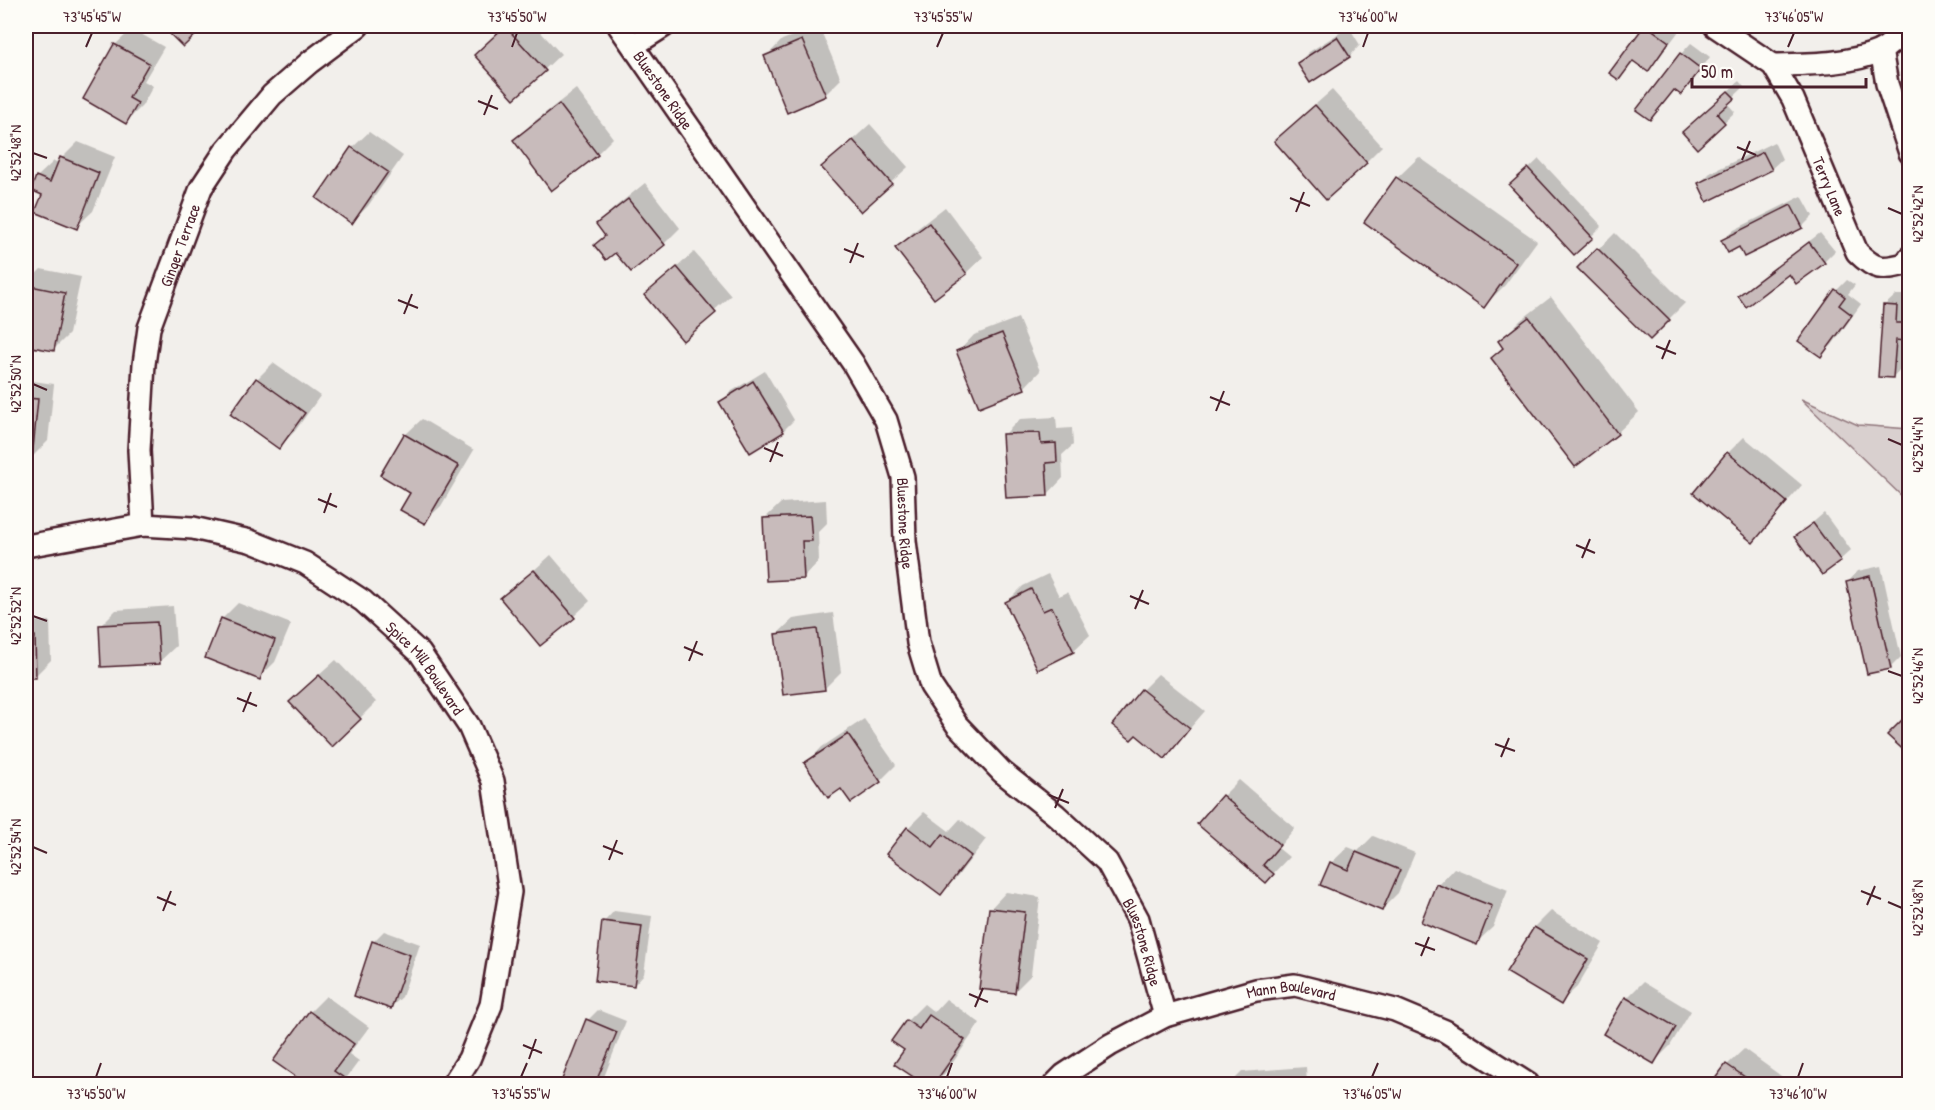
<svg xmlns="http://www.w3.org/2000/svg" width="1935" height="1110" viewBox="0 0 1935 1110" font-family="'Patrick Hand',sans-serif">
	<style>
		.green { fill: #d9d0cf; stroke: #92787d; stroke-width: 1.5 }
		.shadow { fill: #0003 }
		.building { fill: #c8bbbb; stroke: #4a1f2b; stroke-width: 1.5 }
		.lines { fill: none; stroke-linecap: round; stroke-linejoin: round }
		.minor-casing { stroke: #4a1f2b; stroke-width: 26 }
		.minor { stroke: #fdfcf7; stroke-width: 21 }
		.ticks { fill: none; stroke: #4a1f2b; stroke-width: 2 }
		.labels { text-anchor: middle; stroke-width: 6; stroke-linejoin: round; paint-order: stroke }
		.street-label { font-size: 16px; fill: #4a1f2b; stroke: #fdfcf7 }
		.neatline { fill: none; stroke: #4a1f2b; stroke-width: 2 }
		.ticks-label { font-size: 15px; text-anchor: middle; fill: #4a1f2b }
	</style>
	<rect width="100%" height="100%" fill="#f2efeb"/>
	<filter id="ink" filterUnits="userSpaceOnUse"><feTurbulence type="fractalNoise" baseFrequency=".0167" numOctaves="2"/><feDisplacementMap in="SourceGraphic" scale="12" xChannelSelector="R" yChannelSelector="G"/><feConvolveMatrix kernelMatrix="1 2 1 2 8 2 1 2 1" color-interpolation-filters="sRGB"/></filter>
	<g filter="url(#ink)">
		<!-- green -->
		<path class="green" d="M1801,399L1858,425L1909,429V503Z"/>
		<!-- shadow -->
		<g class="shadow">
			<path d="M164,26H203L183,45Z"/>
			<path d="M507,26H535L561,54L515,97L492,39Z"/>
			<path d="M819,26L841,79L825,95L766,57L782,40Z"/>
			<path d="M1646,26H1671L1679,31L1658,59L1648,70L1635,61L1619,78L1611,73Z"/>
			<path d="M1349,27L1360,45L1350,56L1310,81L1298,63L1309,52Z"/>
			<path d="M132,29L164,47L144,81L153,86L142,106L126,122L115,45Z"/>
			<path d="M1691,43L1710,57L1691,83L1681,93L1675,89L1650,118L1681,54Z"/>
			<path d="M1739,81L1744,87L1727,103L1735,112L1697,147L1695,121Z"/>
			<path d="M576,89L613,138L597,154L515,140L531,124Z"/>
			<path d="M1332,90L1382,146L1366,162L1292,125Z"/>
			<path d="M870,124L908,167L861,210L823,167Z"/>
			<path d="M369,132L403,156L368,206L352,222V148Z"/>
			<path d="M78,142L115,157L93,211L76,227L44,194L37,177L54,161L59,163L62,158Z"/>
			<path d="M1774,142L1782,159L1771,169L1700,183L1710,173Z"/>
			<path d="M1419,157L1537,241L1505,285L1484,306L1397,178Z"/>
			<path d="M1539,159L1602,226L1574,253L1522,175Z"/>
			<path d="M645,183L680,228L664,244L596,245L606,235L598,224L614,208Z"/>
			<path d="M1802,196L1813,216L1802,227L1740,245L1723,240L1734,230Z"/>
			<path d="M945,207L983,257L966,273L934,297L897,248L913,232Z"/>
			<path d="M1615,233L1685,303L1650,338L1580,268Z"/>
			<path d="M1820,233L1835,251L1824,262L1797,282L1789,272L1740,296L1751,286Z"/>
			<path d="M694,252L731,295L683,339L646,295Z"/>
			<path d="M41,269L81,277L69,334L53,350L26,344V284Z"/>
			<path d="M1847,280L1855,285L1848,294L1861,304L1832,345L1821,355L1837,290Z"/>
			<path d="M1896,295H1907L1906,312L1910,313V333L1905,338L1903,366L1893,377L1885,305Z"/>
			<path d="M1551,297L1639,412L1617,433L1575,465L1500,341L1521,320Z"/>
			<path d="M1018,318L1040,371L1024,388L958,352L974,335Z"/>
			<path d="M273,363L320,396L295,431L279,447L257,379Z"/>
			<path d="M765,371L794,420L783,431L721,402L732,391Z"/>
			<path d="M26,380L54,384L48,441L31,458L26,457Z"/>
			<path d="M1056,417L1057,429L1072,428L1073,445L1062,455L1063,478L1047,495L1004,435L1020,419Z"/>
			<path d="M422,419L474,450L441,506L424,522L412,493L405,435Z"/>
			<path d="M1744,437L1802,485L1753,541L1728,453Z"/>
			<path d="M826,500L827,523L818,532L819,561L803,578L764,519L781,503Z"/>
			<path d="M1824,513L1851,550L1840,560L1796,537Z"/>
			<path d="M551,555L590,601L573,617L502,599Z"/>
			<path d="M1881,566L1901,657L1890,668L1848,582L1858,571Z"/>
			<path d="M1048,574L1059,596L1068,592L1090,635L1073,651L1006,603L1023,586Z"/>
			<path d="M238,603L291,624L275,662L259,678L222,619Z"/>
			<path d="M173,606L176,646L159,662L100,626L116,610Z"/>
			<path d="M833,613L841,672L825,688L776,635L793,619Z"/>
			<path d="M26,621H50L51,660L35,676H26Z"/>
			<path d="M336,660L376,702L360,718L307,686Z"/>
			<path d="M1158,674L1205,711L1165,757L1136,733L1142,690Z"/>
			<path d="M864,719L896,765L880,781L806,764L822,747Z"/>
			<path d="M1239,780L1295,828L1278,848L1289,857L1266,881L1223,796Z"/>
			<path d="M924,812L949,831L960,819L986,839L957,877L941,893L908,828Z"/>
			<path d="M1373,836L1415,853L1398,893L1382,909L1331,863L1348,847L1358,851Z"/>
			<path d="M1454,868L1508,890L1493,927L1476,943L1438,885Z"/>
			<path d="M1006,892L1040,897L1031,975L1014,992L990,909Z"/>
			<path d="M614,911L652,916L644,974L634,985L604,922Z"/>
			<path d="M1551,911L1603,943L1577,987L1560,1003L1508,972L1535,927Z"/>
			<path d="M384,931L420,944L402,997L391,1007L373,942Z"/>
			<path d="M1643,982L1691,1011L1670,1046L1654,1062L1627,998Z"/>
			<path d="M326,996L369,1027L349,1054L359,1061L342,1084H308L275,1060L310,1012Z"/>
			<path d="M946,999L980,1023L947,1071L934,1084H926L896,1064L906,1050L893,1041L907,1021L924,1004L934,1012Z"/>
			<path d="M598,1010L626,1021L602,1082L599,1084H571L563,1081L588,1020Z"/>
			<path d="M1744,1049L1792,1084H1713L1727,1065Z"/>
			<path d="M1306,1067L1307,1084H1230L1242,1072Z"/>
		</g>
		<!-- building -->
		<g class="building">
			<path d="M162,26H205L183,47Z"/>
			<path d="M505,26L546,71L514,99L474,55Z"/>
			<path d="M1644,26H1647L1669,42L1648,72L1633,61L1619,80L1609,73Z"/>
			<path d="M1337,37L1350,57L1310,83L1297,63Z"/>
			<path d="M802,40L826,96L787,113L764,56Z"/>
			<path d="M114,44L149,63L129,98L138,103L126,124L83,99Z"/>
			<path d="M1680,53L1701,69L1681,95L1674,90L1650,120L1636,110Z"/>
			<path d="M1728,91L1735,98L1717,114L1725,123L1697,149L1682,132Z"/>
			<path d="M559,104L598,155L551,191L513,140Z"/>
			<path d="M1315,105L1367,163L1326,200L1274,141Z"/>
			<path d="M853,140L892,184L861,212L821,167Z"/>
			<path d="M351,147L388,172L352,224L316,198Z"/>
			<path d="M1763,152L1772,170L1707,202L1698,183Z"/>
			<path d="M60,157L99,173L77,229L35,212L42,195L31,190L36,176L50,182Z"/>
			<path d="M1528,168L1593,238L1574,255L1509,185Z"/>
			<path d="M1396,177L1516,263L1484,308L1364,222Z"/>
			<path d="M628,199L665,245L631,272L615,253L606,260L594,245L605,236L596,224Z"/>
			<path d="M1791,205L1803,228L1744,257L1739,247L1728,253L1721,240Z"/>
			<path d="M929,223L967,274L934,299L895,248Z"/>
			<path d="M1809,242L1825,263L1796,284L1789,274L1746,307L1738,296Z"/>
			<path d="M1597,248L1670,320L1650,340L1577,268Z"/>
			<path d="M677,267L716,313L683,341L644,295Z"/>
			<path d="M26,285L65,293L54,351L26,346Z"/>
			<path d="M1835,289L1845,297L1839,305L1852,315L1821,357L1798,341Z"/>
			<path d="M1883,305L1897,306L1896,323H1905L1904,341L1896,340L1893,378L1878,377Z"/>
			<path d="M1529,317L1618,434L1575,467L1491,358L1503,348L1498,341Z"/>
			<path d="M1002,333L1025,389L979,407L956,351Z"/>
			<path d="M256,378L305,413L279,449L230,414Z"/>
			<path d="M753,381L784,432L750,453L719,402Z"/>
			<path d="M26,398L38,399L32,459H26Z"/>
			<path d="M1040,433L1041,444L1056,443L1057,462L1046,463L1048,496L1006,498L1002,434Z"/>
			<path d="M404,434L459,466L425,524L400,510L410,493L380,475Z"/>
			<path d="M1727,452L1787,502L1753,543L1693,493Z"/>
			<path d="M810,516L812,541H802L804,579L766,581L763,518Z"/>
			<path d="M1813,523L1841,561L1822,575L1794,537Z"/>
			<path d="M534,570L575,618L540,646L500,598Z"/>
			<path d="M1870,576L1891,669L1867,674L1846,582Z"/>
			<path d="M1031,589L1043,611L1052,607L1074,652L1038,670L1005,602Z"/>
			<path d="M221,618L275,640L260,680L205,658Z"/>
			<path d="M157,622L160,664L101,667L99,625Z"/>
			<path d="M817,629L825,690L783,695L775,634Z"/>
			<path d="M26,636H35L36,678H26Z"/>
			<path d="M319,675L361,719L332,747L289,702Z"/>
			<path d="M1141,689L1190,728L1165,759L1136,735L1131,740L1112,725Z"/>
			<path d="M1910,712V756L1887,735Z"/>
			<path d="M848,734L881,782L851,803L841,789L828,798L804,763Z"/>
			<path d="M1222,795L1280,845L1263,865L1274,874L1266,883L1197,824Z"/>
			<path d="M907,827L933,847L943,834L971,856L941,895L886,854Z"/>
			<path d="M1356,852L1400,870L1382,911L1320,885L1330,862L1348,870Z"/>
			<path d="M1436,884L1492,906L1477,945L1421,922Z"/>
			<path d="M989,908L1025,912L1015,993L979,989Z"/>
			<path d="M602,921L642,926L634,986L595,981Z"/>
			<path d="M1534,927L1588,959L1561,1005L1506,972Z"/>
			<path d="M372,941L410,955L391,1009L354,996Z"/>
			<path d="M1625,997L1676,1027L1654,1064L1603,1034Z"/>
			<path d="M309,1011L354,1044L334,1071L344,1078L340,1084H306L273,1061Z"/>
			<path d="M929,1015L965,1040L934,1084H924L894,1064L904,1050L891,1041L906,1020L919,1029Z"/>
			<path d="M586,1019L617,1032L595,1084H567L561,1082Z"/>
			<path d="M1726,1064L1755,1084H1711Z"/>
		</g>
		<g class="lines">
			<defs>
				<g id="minor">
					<path id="s1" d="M619,26L853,363L886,420L903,477L905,541L918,643L931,686L957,725L1002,772L1056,815L1107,862L1138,919L1165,1016"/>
					<path id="s2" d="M1715,26L1773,65L1793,99L1857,252C1875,270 1881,270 1905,264L1910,257"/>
					<path d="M634,45L664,26"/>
					<path d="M1881,50L1887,84L1910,153"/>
					<path d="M1773,65C1807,64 1847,65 1880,51C1891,45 1900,35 1907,26"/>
					<path id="s3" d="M143,525L139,450L144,364L149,328L201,188L226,150L272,95L310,62L358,26"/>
					<path id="s4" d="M26,546L143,525L193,528L250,541L305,563L363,601L420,653L469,726L493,781L510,892L491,1005L469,1059L453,1084"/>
					<path id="s5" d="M1055,1084L1064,1075L1110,1045L1165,1016L1256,990L1295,985L1395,1010L1445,1031L1528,1084"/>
				</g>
			</defs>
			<!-- minor casing -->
			<use href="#minor" class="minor-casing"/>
			<!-- minor -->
			<use href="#minor" class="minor"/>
		</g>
	</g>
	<!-- ticks -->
	<path class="ticks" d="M86,47L92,33M512,47L517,33M937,47L943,33M1363,47L1368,33M1788,47L1794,33M478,101L498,109M484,115L492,95M1737,147L1756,155M33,153L47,158M1742,160L1750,141M1290,198L1310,206M1888,208L1902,214M1296,212L1304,192M844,249L864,257M850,263L858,243M398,300L418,308M404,314L412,294M1656,346L1676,354M1662,359L1670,340M33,384L47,390M1210,397L1230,405M1216,411L1224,391M1888,439L1902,445M764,448L783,456M770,462L778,442M318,499L337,507M324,513L331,493M1576,545L1595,553M1582,558L1590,539M1130,596L1149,604M1135,609L1143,590M33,616L47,621M684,647L703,655M689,661L697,641M1888,671L1902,676M237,698L257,706M243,712L251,692M1495,744L1515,751M1501,757L1509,738M1049,795L1069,803M1055,808L1063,789M603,846L623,854M33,847L47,853M609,860L617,840M1861,891L1881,899M157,897L176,905M1888,902L1902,908M1867,905L1875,886M163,911L171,891M1415,943L1435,950M1421,956L1429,937M969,994L988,1002M975,1007L983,988M523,1045L542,1053M529,1059L536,1039M96,1077L101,1063M521,1077L527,1063M947,1077L952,1063M1372,1077L1378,1063M1798,1077L1803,1063"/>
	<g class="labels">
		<!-- street labels -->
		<g class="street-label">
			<text dy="6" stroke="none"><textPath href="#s1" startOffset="78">Bluestone Ridge</textPath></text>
			<text dy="6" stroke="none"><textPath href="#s2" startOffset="204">Terry Lane</textPath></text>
			<text dy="6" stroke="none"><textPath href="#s3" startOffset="286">Ginger Terrace</textPath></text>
			<text dy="6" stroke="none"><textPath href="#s1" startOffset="582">Bluestone Ridge</textPath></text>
			<text dy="6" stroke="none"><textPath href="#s4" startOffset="448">Spice Mill Boulevard</textPath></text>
			<text dy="6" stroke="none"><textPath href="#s1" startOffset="1086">Bluestone Ridge</textPath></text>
			<text dy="6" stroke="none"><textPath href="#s5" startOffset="260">Mann Boulevard</textPath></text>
		</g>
	</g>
	<!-- margin -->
	<rect width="1935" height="1110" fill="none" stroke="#fdfcf7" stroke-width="66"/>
	<!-- scale -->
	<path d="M1692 78v9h174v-9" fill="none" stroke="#4a1f2b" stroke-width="3"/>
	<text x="1701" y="78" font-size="18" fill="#4a1f2b" stroke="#fdfcf7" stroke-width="4.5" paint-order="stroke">50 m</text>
	<rect x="33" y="33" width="1869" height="1044" class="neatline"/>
	<g class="ticks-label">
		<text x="92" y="22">73°45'45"W</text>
		<text x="517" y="22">73°45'50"W</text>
		<text x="943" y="22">73°45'55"W</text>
		<text x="1368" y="22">73°46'00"W</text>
		<text x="1794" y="22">73°46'05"W</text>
		<text transform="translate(16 153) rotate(-90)" y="5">42°52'48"N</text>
		<text transform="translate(1918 214) rotate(-90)" y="5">42°52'42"N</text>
		<text transform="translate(16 384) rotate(-90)" y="5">42°52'50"N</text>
		<text transform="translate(1918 445) rotate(-90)" y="5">42°52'44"N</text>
		<text transform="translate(16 616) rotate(-90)" y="5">42°52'52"N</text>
		<text transform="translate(1918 676) rotate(-90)" y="5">42°52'46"N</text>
		<text transform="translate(16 847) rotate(-90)" y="5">42°52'54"N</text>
		<text transform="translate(1918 908) rotate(-90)" y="5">42°52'48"N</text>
		<text x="96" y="1099">73°45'50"W</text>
		<text x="521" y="1099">73°45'55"W</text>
		<text x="947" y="1099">73°46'00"W</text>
		<text x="1372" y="1099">73°46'05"W</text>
		<text x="1798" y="1099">73°46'10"W</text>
	</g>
</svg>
